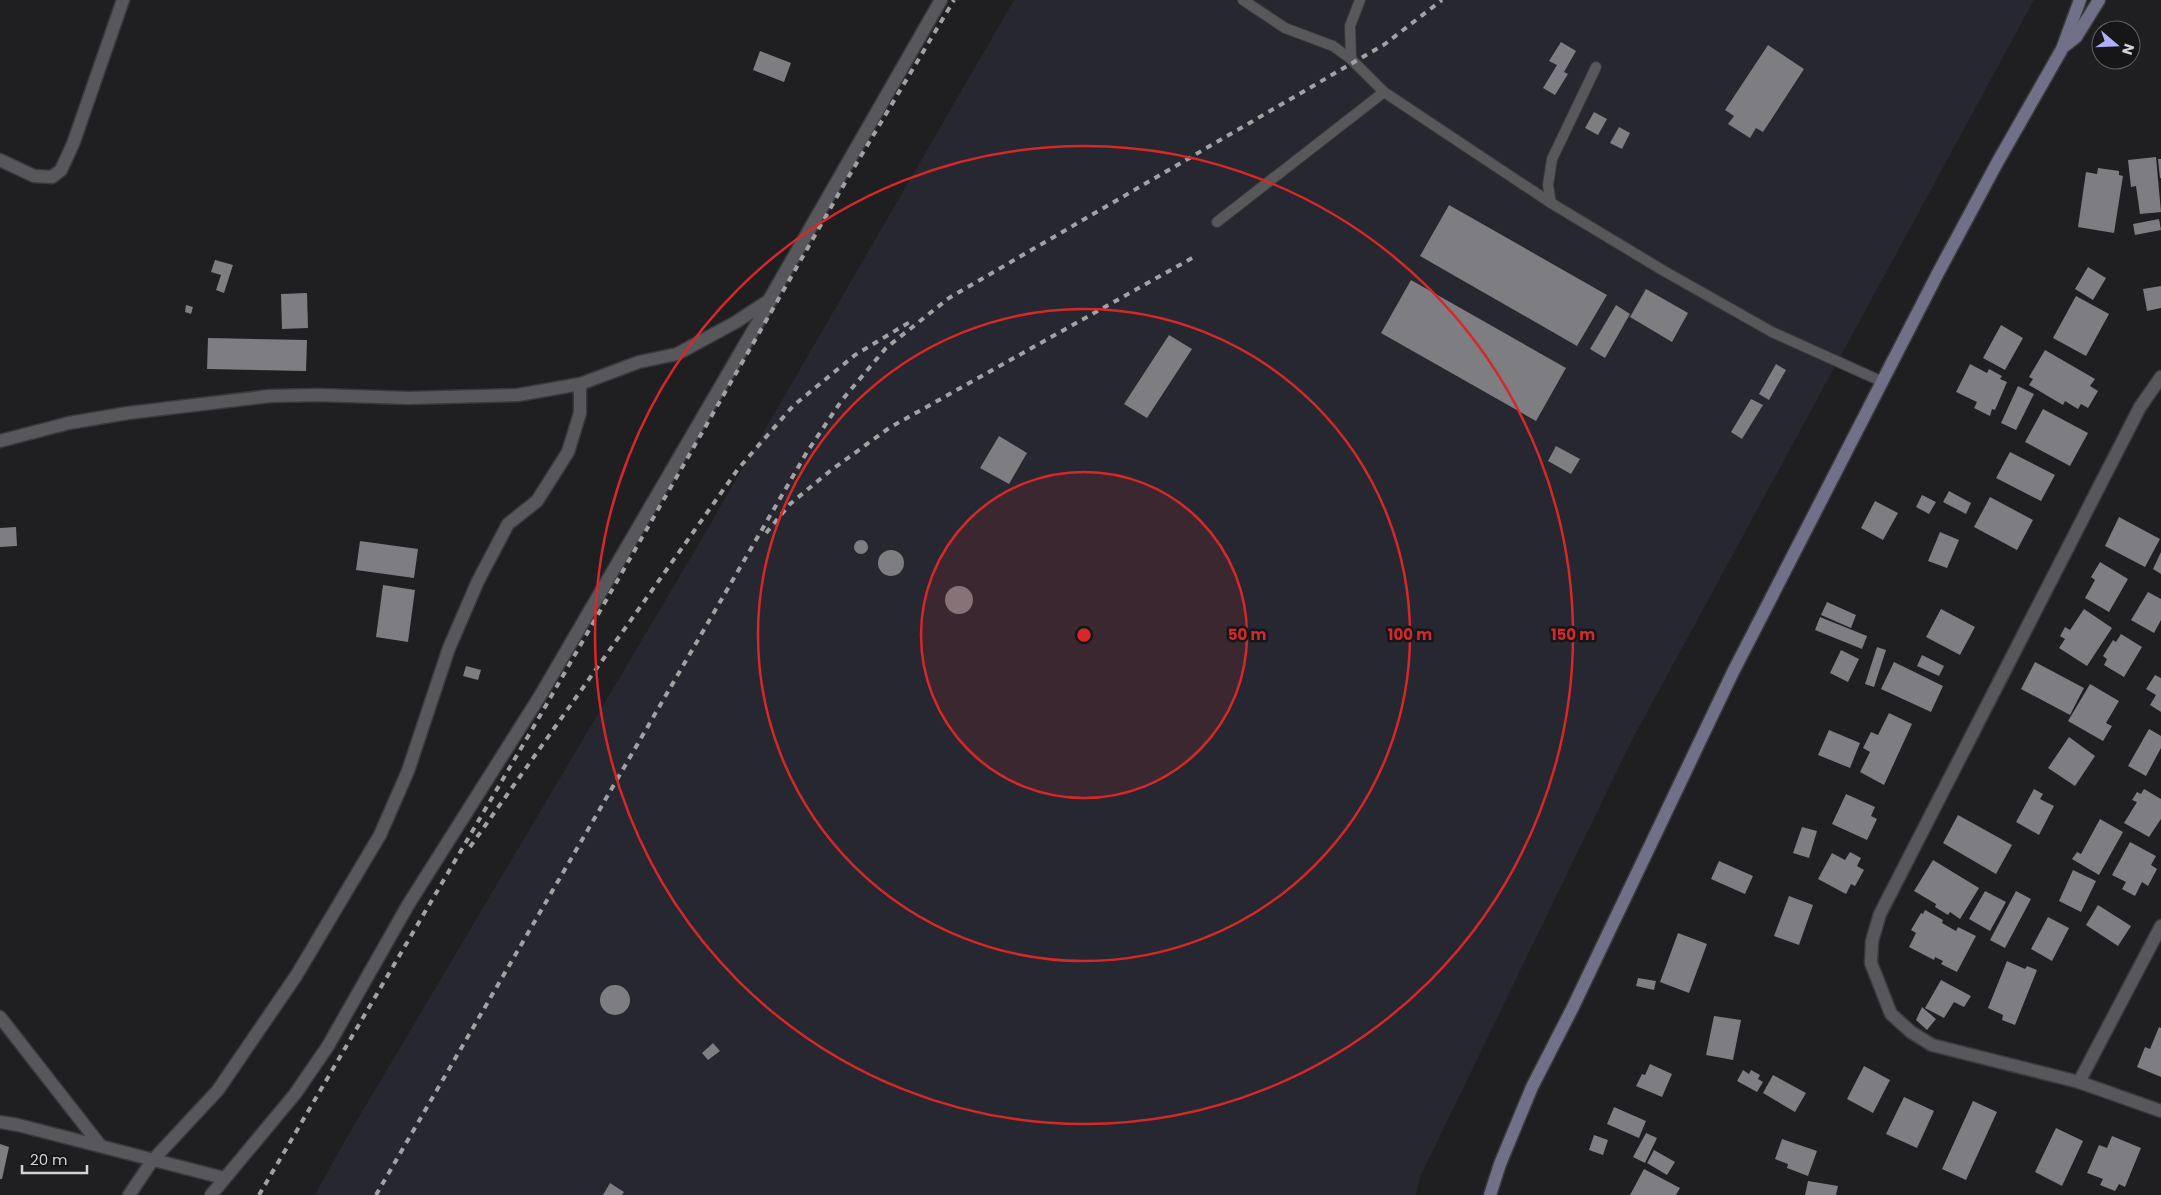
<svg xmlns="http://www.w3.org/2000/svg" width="2161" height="1195" viewBox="0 0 2161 1195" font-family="Poppins,sans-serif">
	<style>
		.built { fill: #262730 }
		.building { fill: #7d7d82 }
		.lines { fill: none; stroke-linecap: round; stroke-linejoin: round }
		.service-casing { stroke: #3a3a3c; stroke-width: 12 }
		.minor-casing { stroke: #3a3a3c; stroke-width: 15 }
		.secondary-casing { stroke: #3a3a3c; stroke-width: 15 }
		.service { stroke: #58585c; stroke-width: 10 }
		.minor { stroke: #58585c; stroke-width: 12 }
		.secondary { stroke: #707088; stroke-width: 12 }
		.rail { stroke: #a2a2a4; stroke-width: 4; stroke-dasharray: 6 6; stroke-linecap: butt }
		.ring { fill: none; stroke: #d62828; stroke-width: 2.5 }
		.centre { fill: #d62828; stroke: #161619; stroke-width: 2.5 }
		.ring-label { font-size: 15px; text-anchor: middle; font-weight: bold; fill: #d62828; stroke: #161619; stroke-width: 5; stroke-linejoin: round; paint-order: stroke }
	</style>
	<rect width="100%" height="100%" fill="#1f1f22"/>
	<!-- built -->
	<path class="built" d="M1014,0H2034L1631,742L1420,1177L1416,1195H315L343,1144L697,547Z"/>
	<!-- building -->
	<g class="building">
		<path d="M1561,42L1576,51L1564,72L1568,74L1555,95L1543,88L1557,65L1549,61Z"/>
		<path d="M1768,45L1804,69L1763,132L1756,128L1750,138L1728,124L1734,116L1725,110Z"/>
		<path d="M760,51L791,63L784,82L753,70Z"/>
		<path d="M1594,112L1607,119L1598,135L1585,128Z"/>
		<path d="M1619,127L1630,133L1622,149L1610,143Z"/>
		<path d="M2156,157L2161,212L2140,214L2136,186L2131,187L2128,160Z"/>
		<path d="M2158,159H2161V178H2160Z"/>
		<path d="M2098,168L2119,171V175L2123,176L2114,233L2078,227L2086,172L2097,174Z"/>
		<path d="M1449,205L1607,295L1577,346L1420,256Z"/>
		<path d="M2159,219L2161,230L2135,235L2133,224Z"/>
		<path d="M215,260L233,265L224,293L216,290L221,275L211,272Z"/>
		<path d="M2088,267L2106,278L2093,300L2075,289Z"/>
		<path d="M1411,280L1566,368L1536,421L1381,333Z"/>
		<path d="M2161,286V308L2147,311L2143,289Z"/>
		<path d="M1646,289L1688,313L1672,342L1630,317Z"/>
		<path d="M307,293L308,328L282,329L281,294Z"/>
		<path d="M2076,296L2109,314L2086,356L2053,338Z"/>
		<path d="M186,305L193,307L191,314L185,312Z"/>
		<path d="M1616,305L1630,314L1605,358L1590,349Z"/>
		<path d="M2001,325L2023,338L2005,370L1983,358Z"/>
		<path d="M1169,335L1192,349L1147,418L1124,404Z"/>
		<path d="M208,338L307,340L306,371L207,369Z"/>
		<path d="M2045,350L2095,379L2090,386L2098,391L2088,408L2081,404L2078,409L2065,401L2063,405L2029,385L2033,379L2029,377Z"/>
		<path d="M1776,364L1786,370L1769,400L1759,394Z"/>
		<path d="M1970,364L1987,373L1989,369L2002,376L2000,379L2007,382L1995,410L1992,409L1990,416L1974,408L1977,402L1956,392Z"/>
		<path d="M2018,386L2034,394L2016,430L2001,423Z"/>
		<path d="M1751,399L1763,405L1742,439L1731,432Z"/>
		<path d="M2043,409L2088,433L2070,466L2025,442Z"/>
		<path d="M999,436L1027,453L1009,484L980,468Z"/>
		<path d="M1556,446L1580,459L1571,474L1548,461Z"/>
		<path d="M2010,452L2055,475L2041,501L1996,478Z"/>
		<path d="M1949,491L1971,503L1966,514L1943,502Z"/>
		<path d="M1922,495L1936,502L1929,514L1916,507Z"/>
		<path d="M1990,497L2033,520L2017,550L1974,527Z"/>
		<path d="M1875,501L1898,513L1883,540L1861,528Z"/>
		<path d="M2119,517L2160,539L2145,567L2105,546Z"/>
		<path d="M16,527L17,546L0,547V528Z"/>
		<path d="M1940,532L1959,540L1947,568L1928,561Z"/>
		<circle cx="861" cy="547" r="7"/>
		<path d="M360,541L418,549L414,578L356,570Z"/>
		<circle cx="891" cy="563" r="13"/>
		<path d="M2161,552V574L2153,569Z"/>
		<path d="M2100,562L2128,579L2109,612L2085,598L2095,580L2091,577Z"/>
		<path d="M383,585L415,590L408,642L376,637Z"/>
		<circle cx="959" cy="600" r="14"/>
		<path d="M2148,592L2161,599V620L2154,633L2131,620Z"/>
		<path d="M1827,602L1856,615L1851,628L1821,615Z"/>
		<path d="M1941,609L1975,627L1960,655L1926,637Z"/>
		<path d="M2084,609L2112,628L2087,666L2059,648L2065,639L2060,636L2065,627L2070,630Z"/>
		<path d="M1820,617L1867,636L1862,649L1815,630Z"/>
		<path d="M2121,634L2142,647L2124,677L2104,665L2107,659L2103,656L2113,640L2116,642Z"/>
		<path d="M1877,647L1886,650L1874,687L1865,684Z"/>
		<path d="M1841,650L1859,659L1848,682L1830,673Z"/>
		<path d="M1922,655L1944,666L1939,676L1917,666Z"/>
		<path d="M1894,662L1943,686L1931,712L1881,689Z"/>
		<path d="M2035,662L2084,688L2070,715L2021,689Z"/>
		<path d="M466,666L481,670L478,680L463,676Z"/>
		<path d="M2155,675L2161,678V712L2150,705L2156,695L2146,689Z"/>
		<path d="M2090,684L2119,701L2106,723L2112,726L2103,741L2068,721Z"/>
		<path d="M1889,713L1912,724L1884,785L1860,772L1870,752L1863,748L1871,732L1878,735Z"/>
		<path d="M2149,729L2161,736V748L2146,776L2128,766Z"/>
		<path d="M1829,730L1860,743L1850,768L1818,755Z"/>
		<path d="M2069,737L2095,756L2075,786L2048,768Z"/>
		<path d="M2034,789L2043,794L2040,799L2054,806L2039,835L2016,822Z"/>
		<path d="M2144,789L2161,799V819L2149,837L2124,823L2137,802L2132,800L2137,792L2141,794Z"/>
		<path d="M1846,794L1875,807L1871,816L1877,819L1867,840L1832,824Z"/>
		<path d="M1958,815L2012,845L1996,874L1943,843Z"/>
		<path d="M2100,819L2123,832L2099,875L2072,859L2077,852L2081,854Z"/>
		<path d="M1802,827L1817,831L1809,858L1793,853Z"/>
		<path d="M2130,842L2156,856L2151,865L2157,869L2148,886L2142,882L2135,896L2122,889L2126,882L2112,875Z"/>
		<path d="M1850,852L1861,858L1857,866L1864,870L1855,886L1851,884L1846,894L1818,879L1832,853L1845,860Z"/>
		<path d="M1933,860L1979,888L1960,919L1950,912L1948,915L1935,907L1936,904L1914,891Z"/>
		<path d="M1719,861L1753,876L1745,894L1711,879Z"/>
		<path d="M2073,870L2096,881L2081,912L2059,901Z"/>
		<path d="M1985,891L2006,902L1990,931L1969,919Z"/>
		<path d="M2016,891L2031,899L2005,948L1990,940Z"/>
		<path d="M1789,896L1813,905L1799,945L1774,936Z"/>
		<path d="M2098,905L2131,926L2118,946L2086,925Z"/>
		<path d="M1925,910L1943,920L1942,923L1956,931L1958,927L1976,936L1957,972L1941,964L1943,961L1935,957L1934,960L1909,947L1916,933L1911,930L1921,913L1923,914Z"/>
		<path d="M2048,917L2069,928L2052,961L2031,949Z"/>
		<path d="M1678,933L1707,944L1689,993L1660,982Z"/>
		<path d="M2007,961L2025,969L2027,966L2037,970L2015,1025L2002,1020L2003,1015L1988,1008Z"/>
		<path d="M1638,978L1656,981L1654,990L1636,986Z"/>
		<path d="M1941,980L1971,996L1964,1007L1954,1002L1944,1018L1925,1008Z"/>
		<circle cx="615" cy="1000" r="15"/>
		<path d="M1922,1007L1936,1019L1927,1030L1916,1020Z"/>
		<path d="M1714,1016L1741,1020L1733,1060L1706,1055Z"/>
		<path d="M2159,1027L2161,1028V1077L2137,1067L2145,1047L2150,1049Z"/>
		<path d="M713,1043L720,1051L708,1060L702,1053Z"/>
		<path d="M1650,1064L1672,1074L1662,1097L1636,1086L1642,1074L1645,1075Z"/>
		<path d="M1864,1066L1890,1080L1873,1113L1847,1099Z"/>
		<path d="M1743,1070L1749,1074L1751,1070L1760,1075L1758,1079L1763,1082L1757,1092L1737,1081Z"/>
		<path d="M1773,1075L1806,1093L1795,1112L1763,1093Z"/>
		<path d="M1904,1097L1934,1111L1917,1148L1886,1134Z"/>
		<path d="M1973,1101L1997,1112L1966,1180L1942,1169Z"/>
		<path d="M1614,1107L1646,1121L1639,1138L1607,1124Z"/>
		<path d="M2056,1128L2083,1141L2062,1186L2035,1172Z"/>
		<path d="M1646,1133L1657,1138L1645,1163L1633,1157Z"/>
		<path d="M1594,1135L1608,1140L1603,1155L1589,1150Z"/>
		<path d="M2112,1136L2141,1148L2125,1187L2119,1184L2115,1191L2100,1185L2103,1179L2087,1173L2099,1145L2107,1148Z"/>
		<path d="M1782,1139L1817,1151L1808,1176L1787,1168L1788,1164L1775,1159Z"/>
		<path d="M0,1144L9,1147L2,1179H0Z"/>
		<path d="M1654,1150L1675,1162L1667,1175L1647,1163Z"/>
		<path d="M1644,1169L1680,1188L1676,1195H1630Z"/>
		<path d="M1808,1181L1838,1186L1836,1195H1805Z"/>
		<path d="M610,1183L624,1192L622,1195H603Z"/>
	</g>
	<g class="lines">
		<defs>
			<g id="service">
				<path d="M1243,0L1285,28L1333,46L1351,59L1384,92L1551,203L1664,271L1772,332L1883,382"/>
				<path d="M1351,59L1350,26L1360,0"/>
				<path d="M1551,203L1548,185L1552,159L1596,67"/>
				<path d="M1217,222L1384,92"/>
			</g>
			<g id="minor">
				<path d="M0,160L34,176L52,177L61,170L73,144L123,0"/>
				<path d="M769,300L941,0"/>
				<path d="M2161,377L2140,407L1880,914L1872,941L1871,963L1891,1014L1911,1032L1932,1045L2079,1082L2161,1111"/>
				<path d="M0,441L69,423L128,413L270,396L318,395L409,398L518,395L580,384L639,362L677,354L736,322L768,301"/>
				<path d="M0,1017L100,1145"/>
				<path d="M2079,1082L2161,926"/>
				<path d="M0,1122L18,1125L224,1178"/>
				<path d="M129,1195L152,1161L218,1090L296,976L380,835L408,771L449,648L478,581L508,524L537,501L568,452L580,413V384"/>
				<path d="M211,1195L295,1094L328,1046L408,905L540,696L772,298"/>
			</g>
			<g id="secondary">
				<path d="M2066,45L2076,37L2099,0"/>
				<path d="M1490,1195L1500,1164L1532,1087L1573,1007L1733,672L1938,273L1997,163L2062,49L2080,0"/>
			</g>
		</defs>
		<!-- service casing -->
		<use href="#service" class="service-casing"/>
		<!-- minor casing -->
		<use href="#minor" class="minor-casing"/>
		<!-- secondary casing -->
		<use href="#secondary" class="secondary-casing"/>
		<!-- service -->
		<use href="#service" class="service"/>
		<!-- minor -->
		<use href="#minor" class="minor"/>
		<!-- secondary -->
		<use href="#secondary" class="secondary"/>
		<!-- rail -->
		<g class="rail">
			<path d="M766,533L790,504L830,471L889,428L1194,257"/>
			<path d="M470,847L738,469L793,406L855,355L913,320"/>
			<path d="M259,1195L537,721L846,181L954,0"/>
			<path d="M376,1195L807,452L842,400L886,348L949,298L1385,44L1442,0"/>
		</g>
	</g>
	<!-- distance rings -->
	<circle cx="1084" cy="635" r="163" fill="#d62828" fill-opacity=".12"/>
	<g class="ring">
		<circle cx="1084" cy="635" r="163"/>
		<circle cx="1084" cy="635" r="326"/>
		<circle cx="1084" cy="635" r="489"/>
	</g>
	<circle cx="1084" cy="635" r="8" class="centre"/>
	<g class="ring-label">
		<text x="1247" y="640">50 m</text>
		<text x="1410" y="640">100 m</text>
		<text x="1573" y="640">150 m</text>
	</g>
	<!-- north arrow -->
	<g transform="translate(2116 45) rotate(109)"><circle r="24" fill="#161619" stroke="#626265"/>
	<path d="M0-4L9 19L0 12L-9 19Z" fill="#afaefa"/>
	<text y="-8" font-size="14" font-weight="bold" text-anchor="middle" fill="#d4d4d6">N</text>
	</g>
	<!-- scale -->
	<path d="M22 1165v8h65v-8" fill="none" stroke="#d4d4d6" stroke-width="2.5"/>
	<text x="30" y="1165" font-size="15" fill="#d4d4d6" stroke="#161619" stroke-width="4" paint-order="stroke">20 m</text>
</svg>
